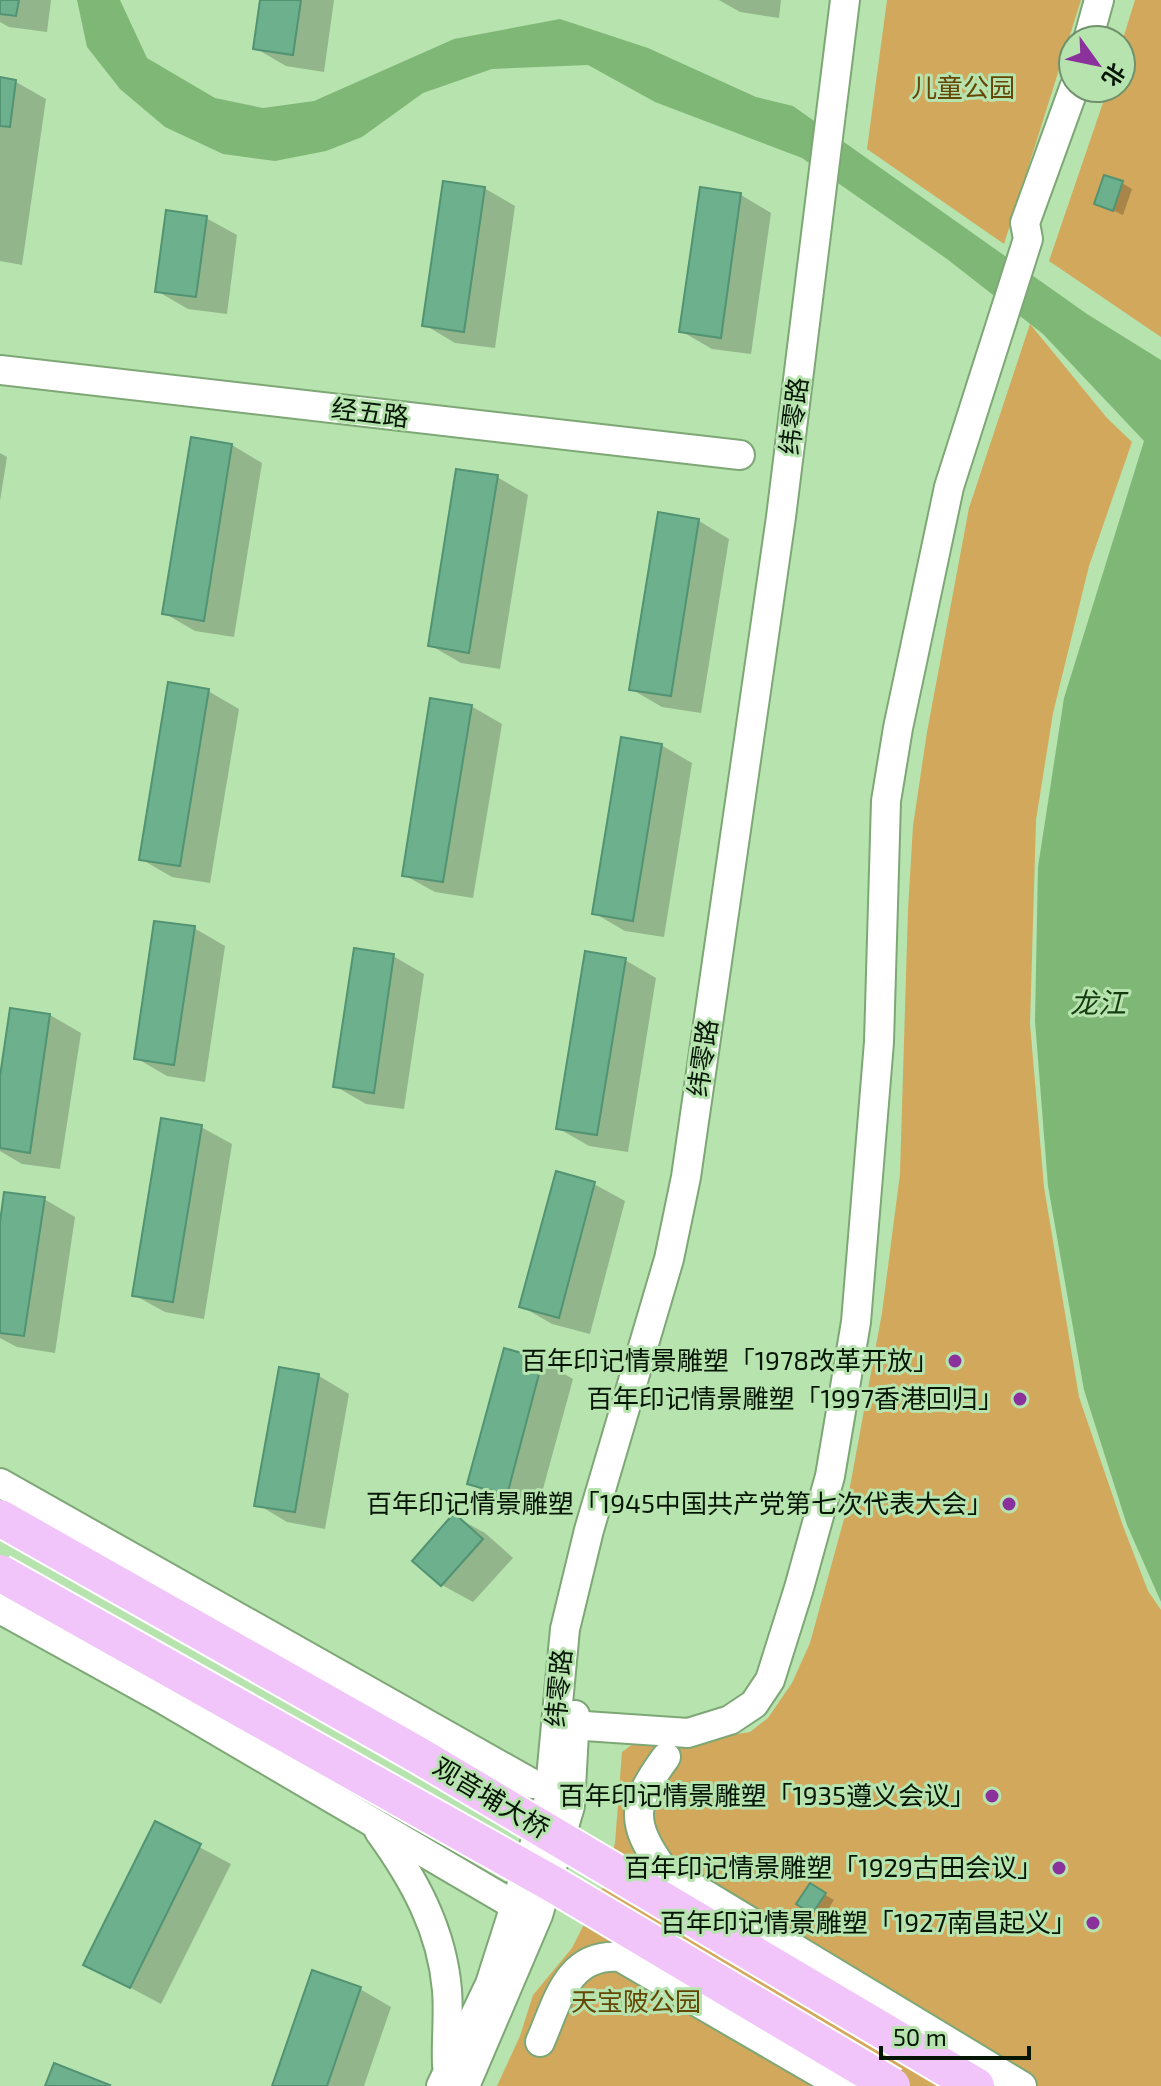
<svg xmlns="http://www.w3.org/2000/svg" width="1161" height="2086" viewBox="0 0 1161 2086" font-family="'Exo 2','Noto Sans SC',sans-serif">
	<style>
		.green { fill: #d2a85c }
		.water { fill: #7fb876 }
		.shadow { fill: #0003 }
		.building { fill: #6db08e; stroke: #519372; stroke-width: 2 }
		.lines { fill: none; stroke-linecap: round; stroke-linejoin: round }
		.minor-casing { stroke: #7da775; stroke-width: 32 }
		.minor { stroke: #fff; stroke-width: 28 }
		.major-bridge-casing { stroke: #fff; stroke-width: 40; stroke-linecap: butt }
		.major-bridge { stroke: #f1c5fa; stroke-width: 36 }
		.poi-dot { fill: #8b319c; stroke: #b7e3af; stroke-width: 3 }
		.labels { text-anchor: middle; stroke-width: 6; stroke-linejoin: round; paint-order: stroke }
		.park-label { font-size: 26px; fill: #654705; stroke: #b7e3af }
		.street-label { font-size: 26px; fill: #061605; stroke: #b7e3af }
		.poi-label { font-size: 26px; fill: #061605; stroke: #b7e3af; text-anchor: end }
		.water-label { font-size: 28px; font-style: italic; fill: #143b0e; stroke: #b7e3af }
	</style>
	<rect width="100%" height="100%" fill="#b7e3af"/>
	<!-- green -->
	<g class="green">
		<path d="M887,0H1081L1004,244L867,149Z"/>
		<path d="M1135,0H1161V337L1049,261L1108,88H1121V45Z"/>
		<path d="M1030,324L1107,418L1132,442L1089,566L1053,713L1036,820L1030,1024L1044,1187L1079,1397L1123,1526L1148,1591L1161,1610V2086H497L520,2036L533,1995L572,1948L603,1887L615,1843L622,1752L641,1738H713L750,1732L768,1718L792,1683L810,1643L844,1519L882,1313L900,1174L908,910L913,826L927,732L969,508Z"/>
	</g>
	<!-- water -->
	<path class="water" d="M77,0H120L147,58L215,98L263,108L314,101L454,39L560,19L648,48L756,97L793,106L1087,314L1161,360V1602L1127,1525L1084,1390L1048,1186L1035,1021L1038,867L1064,698L1144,441L1043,334L947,259L802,158L655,102L588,65L492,69L423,93L362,137L326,151L275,161L223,154L165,127L120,89L87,47Z"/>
	<!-- shadow -->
	<g class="shadow">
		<path d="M0,0H51L47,32L9,27L0,22Z"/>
		<path d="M262,0H334L324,72L286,66L255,48Z"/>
		<path d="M719,0H781L779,18L740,12Z"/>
		<path d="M0,79L16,82L46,99L22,265L0,261Z"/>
		<path d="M1122,183L1132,189L1123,215L1097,203Z"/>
		<path d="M484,188L515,206L495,348L455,343L425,325Z"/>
		<path d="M741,195L771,213L751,354L712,349L681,331Z"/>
		<path d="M206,218L237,235L227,314L188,309L157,291Z"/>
		<path d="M232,445L262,463L234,637L195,631L164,613Z"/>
		<path d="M0,453L7,457L0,501Z"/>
		<path d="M497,477L528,495L500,669L461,663L430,645Z"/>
		<path d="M699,521L729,539L701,713L662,707L631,689Z"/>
		<path d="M208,691L239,709L210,883L172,877L141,859Z"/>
		<path d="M471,706L502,724L473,898L435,892L404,875Z"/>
		<path d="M661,745L692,763L664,937L625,931L594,913Z"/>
		<path d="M194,928L225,946L205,1082L167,1076L136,1058Z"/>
		<path d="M393,956L424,974L404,1109L366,1104L335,1086Z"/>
		<path d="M625,960L656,978L628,1152L589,1146L558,1128Z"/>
		<path d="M12,1010L50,1015L81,1033L60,1169L22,1164L0,1151V1089Z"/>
		<path d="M201,1127L232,1144L204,1319L165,1312L134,1295Z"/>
		<path d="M594,1184L625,1201L590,1334L552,1324L521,1306Z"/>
		<path d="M44,1199L75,1217L55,1353L17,1347L0,1338V1236Z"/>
		<path d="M542,1361L573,1379L537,1511L500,1501L469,1483Z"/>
		<path d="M319,1376L349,1394L325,1529L287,1522L257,1504Z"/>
		<path d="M454,1516L485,1533L513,1558L473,1602L442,1585L415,1561Z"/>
		<path d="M156,1824L231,1864L161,2004L86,1964Z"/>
		<path d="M810,1886L834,1900L823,1918L799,1903Z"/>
		<path d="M313,1973L360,1989L391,2007L364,2086H274Z"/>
	</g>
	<!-- building -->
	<g class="building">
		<path d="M0,0H19L16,16L0,14Z"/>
		<path d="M260,0H301L293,55L253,49Z"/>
		<path d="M0,77L16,80L10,127L0,126Z"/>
		<path d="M1104,175L1123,181L1113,211L1094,204Z"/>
		<path d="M443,181L485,187L464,332L422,326Z"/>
		<path d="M700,187L741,193L721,338L679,332Z"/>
		<path d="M166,210L207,216L196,297L155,292Z"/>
		<path d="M191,437L232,444L204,621L162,614Z"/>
		<path d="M456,469L498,475L469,653L428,646Z"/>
		<path d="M658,512L699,519L671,696L629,690Z"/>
		<path d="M168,682L209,689L180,866L139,860Z"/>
		<path d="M430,698L472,705L443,882L402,876Z"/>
		<path d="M621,737L662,744L633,921L592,914Z"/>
		<path d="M154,921L195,926L174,1065L134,1059Z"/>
		<path d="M354,948L394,954L374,1093L333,1087Z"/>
		<path d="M585,951L626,958L597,1135L556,1129Z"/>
		<path d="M10,1008L50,1014L30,1153L0,1148V1076Z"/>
		<path d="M161,1118L202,1125L173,1302L132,1296Z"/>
		<path d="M556,1171L595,1182L559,1318L519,1307Z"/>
		<path d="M4,1192L45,1197L24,1336L0,1333V1222Z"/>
		<path d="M504,1348L543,1359L507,1495L467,1484Z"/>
		<path d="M279,1367L319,1374L295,1512L254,1506Z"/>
		<path d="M454,1513L483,1539L441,1586L412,1561Z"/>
		<path d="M155,1821L201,1844L130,1988L83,1965Z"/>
		<path d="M810,1883L826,1893L812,1914L796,1904Z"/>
		<path d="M312,1970L361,1987L327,2086H272Z"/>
		<path d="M54,2063L110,2085L109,2086H45Z"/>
	</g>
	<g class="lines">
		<defs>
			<g id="minor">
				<path d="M1088,40L1099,0"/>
				<path d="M0,370L740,455"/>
				<path d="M0,1483L533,1784"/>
				<path d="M0,1609L161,1698L507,1901"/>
				<path d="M585,1726L688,1733L730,1720L754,1704L770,1680L799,1588L830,1476L856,1322L879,1042L886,801L898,728L949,487L1028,239L1025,223L1074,88"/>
				<path d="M666,1757C631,1805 630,1822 663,1869L1022,2086"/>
				<path d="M379,1831C414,1879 442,1930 447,1990C449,2015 446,2040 447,2065"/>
				<path d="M540,2042C558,2001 567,1953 620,1957L842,2086"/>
				<path d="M441,2086L490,1984L549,1799L565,1629L589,1530L669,1259L686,1177L781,517L845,0"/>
				<path d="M465,2086L538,1915L570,1806L575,1715"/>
			</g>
		</defs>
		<!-- minor casing -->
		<use href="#minor" class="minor-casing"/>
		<!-- minor -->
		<use href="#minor" class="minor"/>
		<defs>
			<g id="major-bridge">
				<path d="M0,1518L418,1755L976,2086"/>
				<path d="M0,1573L558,1887L892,2086"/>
			</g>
		</defs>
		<!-- major-bridge casing -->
		<use href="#major-bridge" class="major-bridge-casing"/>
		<!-- major-bridge -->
		<use href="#major-bridge" class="major-bridge"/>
	</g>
	<!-- markers -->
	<g class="poi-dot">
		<circle cx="955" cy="1361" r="8"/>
		<circle cx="1020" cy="1399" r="8"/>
		<circle cx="1009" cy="1504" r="8"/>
		<circle cx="992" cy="1796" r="8"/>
		<circle cx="1059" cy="1868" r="8"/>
		<circle cx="1093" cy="1923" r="8"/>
	</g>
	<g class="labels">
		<!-- park labels -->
		<g class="park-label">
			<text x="963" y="97">儿童公园</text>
			<text x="636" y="2011">天宝陂公园</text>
		</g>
		<!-- street labels -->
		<g class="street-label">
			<text transform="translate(370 413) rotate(7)" y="9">经五路</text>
			<text transform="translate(794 416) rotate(-83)" y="9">纬零路</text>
			<text transform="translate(703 1058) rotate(-82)" y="9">纬零路</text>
			<text transform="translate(559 1688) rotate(-85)" y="9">纬零路</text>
			<text transform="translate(491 1798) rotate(31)" y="9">观音埔大桥</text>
		</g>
		<!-- poi labels -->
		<g class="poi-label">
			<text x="939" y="1370">百年印记情景雕塑「1978改革开放」</text>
			<text x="1004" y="1408">百年印记情景雕塑「1997香港回归」</text>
			<text x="993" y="1513">百年印记情景雕塑「1945中国共产党第七次代表大会」</text>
			<text x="976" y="1805">百年印记情景雕塑「1935遵义会议」</text>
			<text x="1043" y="1877">百年印记情景雕塑「1929古田会议」</text>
			<text x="1077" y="1932">百年印记情景雕塑「1927南昌起义」</text>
		</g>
		<!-- water labels -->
		<g class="water-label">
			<text x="1098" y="1013">龙江</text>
		</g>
	</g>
	<!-- north arrow -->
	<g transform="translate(1097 64) rotate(123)"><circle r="38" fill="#b7e3af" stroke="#70916b" stroke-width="2"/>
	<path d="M0-6L14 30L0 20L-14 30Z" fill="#8b319c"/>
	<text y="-12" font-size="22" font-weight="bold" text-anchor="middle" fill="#061605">北</text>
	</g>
	<!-- scale -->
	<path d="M881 2046v12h148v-12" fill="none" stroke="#061605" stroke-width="4"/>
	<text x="893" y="2046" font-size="24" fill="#061605" stroke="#b7e3af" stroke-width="6" paint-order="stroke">50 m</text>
</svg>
